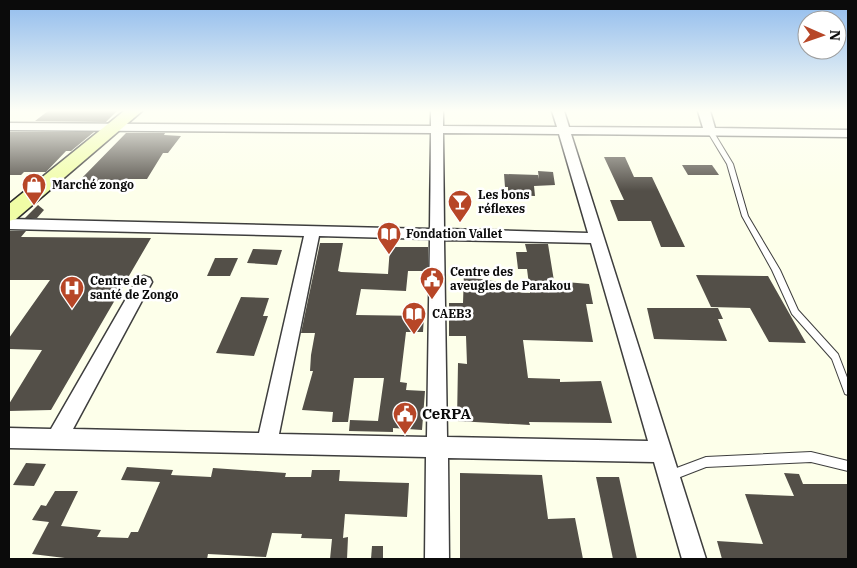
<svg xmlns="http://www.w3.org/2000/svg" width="857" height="568" viewBox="0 0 857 568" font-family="'IBM Plex Serif',serif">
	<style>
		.building { fill: #534f48 }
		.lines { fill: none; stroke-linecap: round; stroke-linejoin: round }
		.lane-casing { stroke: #3e3e3e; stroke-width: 2 }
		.street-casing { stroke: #3e3e3e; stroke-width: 3 }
		.secondary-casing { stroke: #2d2d2d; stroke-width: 3 }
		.lane { fill: #fff; fill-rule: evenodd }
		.street { fill: #fff; fill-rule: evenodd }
		.secondary { fill: #f0fda6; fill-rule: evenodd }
		.labels { text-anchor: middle; stroke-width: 5; stroke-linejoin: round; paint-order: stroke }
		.poi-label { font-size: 12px; font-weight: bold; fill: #0b0b0b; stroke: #fff; text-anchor: start }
		.near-poi-label { font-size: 15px; font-weight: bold; fill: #0b0b0b; stroke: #fff; text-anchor: start }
	</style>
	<rect width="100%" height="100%" fill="#fdffea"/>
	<!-- building -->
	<g class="building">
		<path d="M48,111H117L106,122L35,121Z"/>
		<path d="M9,132H94L71,151H66L46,172H24L21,175H9Z"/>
		<path d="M126,133H165L164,135L181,136L168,153H163L147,179H124L122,182L105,179L102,183L79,181Z"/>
		<path d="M604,157H625L634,177H652L685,247H661L651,221H618L610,200H624Z"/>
		<path d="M682,165H712L719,175H688Z"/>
		<path d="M538,171L553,172L555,185L534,186L535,196L508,195V187H505L504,174L538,175L539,179Z"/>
		<path d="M38,205L44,210L37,218H25Z"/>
		<path d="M9,231H26L21,237L151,238L51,410L9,411V404L42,350L9,349V338L50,280H9Z"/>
		<path d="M320,243H343L338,271L341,272L388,274L390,247H428V271H408L406,291L361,289L356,315L424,316L423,332H406L400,382L407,383L406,390L425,391L422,430L393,428V432L349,431L350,420L378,421L384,378H354L348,422H332L333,412L302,410L313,371H310L311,355L315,333H301Z"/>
		<path d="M525,244H548L554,281L589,284L593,304H586L593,342L523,340L528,378L560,379V382L601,381L612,423L529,422L530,425L457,421L458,363L467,364L466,336H449V303H463L464,272L475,273V278L500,282V291L530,293L527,269H518L516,252H527Z"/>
		<path d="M253,249L282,250L277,265L247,263Z"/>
		<path d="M215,258H238L230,276H207Z"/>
		<path d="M696,275L768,276L806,343L769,342L750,308L711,307Z"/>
		<path d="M241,297L269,298L263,316H268L254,356L216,353Z"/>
		<path d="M647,308H718L723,319H718L727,341L654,339Z"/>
		<path d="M26,463L46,464L34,486L13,485Z"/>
		<path d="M127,467L173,470L171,475L211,477L213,468L286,473L285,477H311L312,470H340L339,481L409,483L407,517L345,514L343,538L348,537L347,559H330L332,539L301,538L302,534L272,533L266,557L208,554L207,559H73L32,554L49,522L32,520L41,505L46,506L55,491H78L61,526L101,530L97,537L128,538L131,532H138L160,482L121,480Z"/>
		<path d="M460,473L542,475L548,519L575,518L583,559H460Z"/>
		<path d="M784,473L799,474L803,484H848V559H722L717,541L763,544L745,494L794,496Z"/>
		<path d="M596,477H619L637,559H613Z"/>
		<path d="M372,546H383V559H371Z"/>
	</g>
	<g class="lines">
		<defs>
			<g id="lane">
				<path d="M710,129L713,131L733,164L748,216L780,270L798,310L838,354L848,380V395L845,394L832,359L792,314L772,270L742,216L727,164L707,131Z"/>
				<path d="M811,452L848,461V471L811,462L706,467L670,481L666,480L665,476L666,472L706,457Z"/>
			</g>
			<path id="street" d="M431,111H443V126L557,127L552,111H564L569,127L703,128L698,111H710L715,128L848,130V137L571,134L706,559H682L654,462L448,458L449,559H425L426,457L9,448V428L51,429L138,278L144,276L150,278L152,282L73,429L259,433L304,236L9,229V219L430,229L431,133L9,130V123L431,126ZM443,133L559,134L588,233L444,229ZM319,236L430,239L427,437L279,434ZM444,240L591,243L648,441L447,437Z"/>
			<path id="secondary" d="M124,111H142L16,219L9,221V204Z"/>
		</defs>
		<!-- lane casing -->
		<use href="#lane" class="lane-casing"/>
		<!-- street casing -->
		<use href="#street" class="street-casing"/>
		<!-- secondary casing -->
		<use href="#secondary" class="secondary-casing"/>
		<!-- lane -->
		<use href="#lane" class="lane"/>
		<!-- street -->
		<use href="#street" class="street"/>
		<!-- secondary -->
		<use href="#secondary" class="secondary"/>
	</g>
	<!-- sky -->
	<linearGradient id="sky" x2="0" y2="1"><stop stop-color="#91bced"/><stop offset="0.58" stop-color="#fefff6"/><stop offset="1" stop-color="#fefff6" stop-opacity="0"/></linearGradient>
	<rect width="857" height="191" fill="url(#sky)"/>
	<!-- icons -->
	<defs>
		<symbol id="shop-pin" viewBox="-11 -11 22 30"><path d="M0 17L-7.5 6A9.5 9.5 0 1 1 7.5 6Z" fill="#b74627" stroke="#fff"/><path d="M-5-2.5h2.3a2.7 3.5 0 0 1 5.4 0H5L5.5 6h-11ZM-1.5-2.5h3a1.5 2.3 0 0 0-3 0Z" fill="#fff"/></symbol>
		<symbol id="bar-pin" viewBox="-11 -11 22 30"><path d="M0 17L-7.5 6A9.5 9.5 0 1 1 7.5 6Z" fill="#b74627" stroke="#fff"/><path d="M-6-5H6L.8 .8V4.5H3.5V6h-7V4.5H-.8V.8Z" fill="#fff"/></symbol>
		<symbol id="library-pin" viewBox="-11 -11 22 30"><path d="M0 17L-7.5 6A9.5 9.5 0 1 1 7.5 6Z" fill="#b74627" stroke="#fff"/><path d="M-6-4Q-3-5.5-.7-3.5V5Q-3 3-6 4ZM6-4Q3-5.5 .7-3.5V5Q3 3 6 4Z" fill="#fff"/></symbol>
		<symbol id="civic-pin" viewBox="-11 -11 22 30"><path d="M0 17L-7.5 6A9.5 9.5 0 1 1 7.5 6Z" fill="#b74627" stroke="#fff"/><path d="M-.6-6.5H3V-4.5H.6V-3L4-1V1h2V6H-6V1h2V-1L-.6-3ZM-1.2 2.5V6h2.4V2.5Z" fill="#fff"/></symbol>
		<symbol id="hospital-pin" viewBox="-11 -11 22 30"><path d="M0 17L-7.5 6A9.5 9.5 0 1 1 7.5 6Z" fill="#b74627" stroke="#fff"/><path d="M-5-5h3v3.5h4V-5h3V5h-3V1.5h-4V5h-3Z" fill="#fff"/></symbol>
	</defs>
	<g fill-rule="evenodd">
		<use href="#shop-pin" x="20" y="171" width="28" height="38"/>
		<use href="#bar-pin" x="446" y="188" width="28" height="38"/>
		<use href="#library-pin" x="375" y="220" width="28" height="38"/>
		<use href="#civic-pin" x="418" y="265" width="28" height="38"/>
		<use href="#hospital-pin" x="58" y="274" width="28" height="38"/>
		<use href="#library-pin" x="400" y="300" width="28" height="38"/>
		<use href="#civic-pin" x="391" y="400" width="28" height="38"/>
	</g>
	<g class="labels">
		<!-- poi labels -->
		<g class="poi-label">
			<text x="52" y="189">Marché zongo</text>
			<text x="478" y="199">Les bons<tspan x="478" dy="14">réflexes</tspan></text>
			<text x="406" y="238">Fondation Vallet</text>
			<text x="450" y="276">Centre des<tspan x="450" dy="14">aveugles de Parakou</tspan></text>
			<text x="90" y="285">Centre de<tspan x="90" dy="14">santé de Zongo</tspan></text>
			<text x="432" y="318">CAEB3</text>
		</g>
		<!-- near-poi labels -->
		<g class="near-poi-label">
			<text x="422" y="419">CeRPA</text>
		</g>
	</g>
	<!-- border -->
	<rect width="857" height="568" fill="none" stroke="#0b0b0b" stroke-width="20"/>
	<!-- north arrow -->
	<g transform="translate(822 35) rotate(92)"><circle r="24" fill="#ffffff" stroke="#9d9d9d"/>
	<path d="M0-4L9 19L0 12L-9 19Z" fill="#b74627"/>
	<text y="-8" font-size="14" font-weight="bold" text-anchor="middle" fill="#0b0b0b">N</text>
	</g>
</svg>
